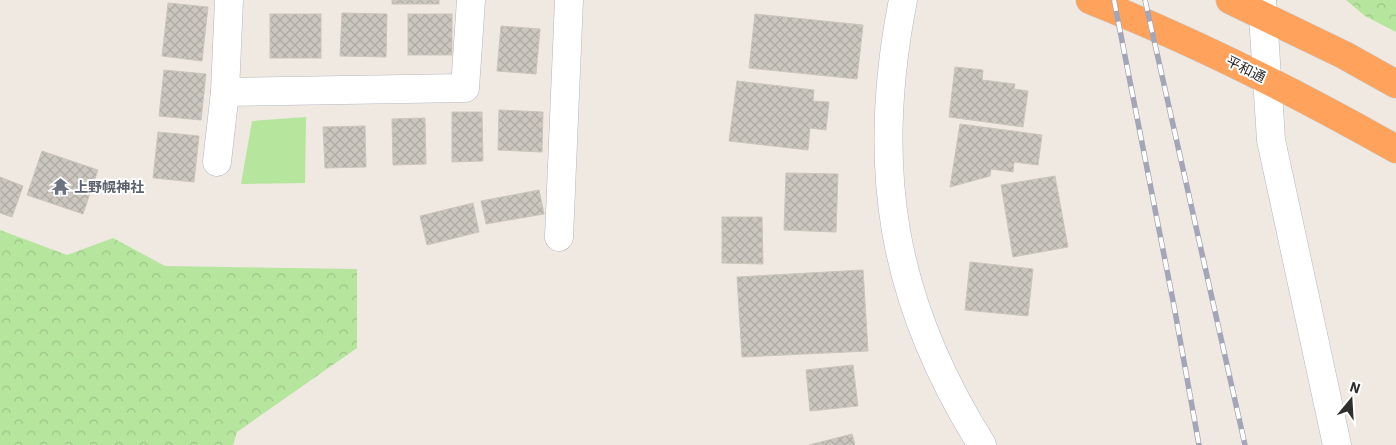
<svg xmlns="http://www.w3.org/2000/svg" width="1396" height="445" viewBox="0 0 1396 445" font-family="'IBM Plex Sans','Noto Sans JP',sans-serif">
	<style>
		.forest { fill: url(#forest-crowns) }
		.park { fill: #b6e59e }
		.building { fill: url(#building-cross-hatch); stroke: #cbc5ba }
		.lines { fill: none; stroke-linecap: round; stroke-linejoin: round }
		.minor-casing { stroke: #b4b7c1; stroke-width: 29 }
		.highway-casing { stroke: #c9c9c9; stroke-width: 29 }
		.minor { stroke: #fff; stroke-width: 28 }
		.highway { stroke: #ffa35c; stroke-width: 28 }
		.rail-casing { stroke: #a3a6b8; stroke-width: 5.5 }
		.rail { stroke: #fff; stroke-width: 4; stroke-dasharray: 11; stroke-linecap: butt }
		.labels { text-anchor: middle; stroke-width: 4; stroke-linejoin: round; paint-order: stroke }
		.street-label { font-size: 14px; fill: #2e2e2e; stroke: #fff }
		.worship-label { font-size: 14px; font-weight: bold; fill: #5b616d; stroke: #fff; text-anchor: start }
	</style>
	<defs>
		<pattern id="forest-crowns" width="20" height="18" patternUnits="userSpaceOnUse" patternTransform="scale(1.25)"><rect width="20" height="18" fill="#b6e59e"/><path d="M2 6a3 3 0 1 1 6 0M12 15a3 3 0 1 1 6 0" fill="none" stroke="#9dc588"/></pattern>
		<pattern id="building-cross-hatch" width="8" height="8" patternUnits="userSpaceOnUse" patternTransform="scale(1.25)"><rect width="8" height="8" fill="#cbc7bf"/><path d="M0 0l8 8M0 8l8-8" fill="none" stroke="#afaba4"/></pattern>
	</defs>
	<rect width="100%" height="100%" fill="#efe9e1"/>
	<!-- forest -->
	<g class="forest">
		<path d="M1346,0H1396V32L1365,16Z"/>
		<path d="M0,230L67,255L113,238L165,266L357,269V348L237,432L233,445H0Z"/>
	</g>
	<!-- park -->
	<path class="park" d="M306,117L305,183L241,184L252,121Z"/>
	<!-- building -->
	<g class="building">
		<rect x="392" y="0" width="47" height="4"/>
		<path d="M168,3L208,7L202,61L162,56Z"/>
		<path d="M342,13L387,14L386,57L340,56Z"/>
		<rect x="270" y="14" width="51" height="44"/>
		<rect x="408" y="14" width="44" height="41"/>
		<path d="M755,14L863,25L857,79L749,68Z"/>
		<path d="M501,26L540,29L536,74L497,71Z"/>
		<path d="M955,67L983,70L982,80L1015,84L1014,89L1028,91L1023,127L949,117Z"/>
		<path d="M164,70L206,74L201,120L159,116Z"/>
		<path d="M737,81L814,90L813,101L829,102L826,130L810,128L808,150L729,141Z"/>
		<path d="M499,110L543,112L542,152L498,150Z"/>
		<path d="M452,112H482L483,161L452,162Z"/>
		<path d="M425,118L426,164L393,165L392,119Z"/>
		<path d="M960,124L1042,135L1038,165L1014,162L1013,172L991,169L990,176L950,187Z"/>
		<path d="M365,126L366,167L325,168L323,127Z"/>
		<path d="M158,132L199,136L194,182L153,178Z"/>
		<path d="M42,151L98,170L83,214L27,195Z"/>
		<path d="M786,173L838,174L836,232L784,230Z"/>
		<path d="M1055,176L1068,247L1013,257L1001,185Z"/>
		<path d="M0,177L23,186L12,217L0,213Z"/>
		<path d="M539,190L544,214L486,224L481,201Z"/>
		<path d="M473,203L479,232L427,245L420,216Z"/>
		<path d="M722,217H762L763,264L722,263Z"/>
		<path d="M970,262L1033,269L1028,316L965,310Z"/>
		<path d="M863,270L868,351L742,357L737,277Z"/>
		<path d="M853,365L858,406L810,411L806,370Z"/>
		<path d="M852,434L855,445H809Z"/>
	</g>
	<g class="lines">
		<defs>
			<g id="minor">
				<path d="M903,0C870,167 891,300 982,445"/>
				<path d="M1262,0L1271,140L1337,445"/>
				<path d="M225,92L465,88L471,0"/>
				<path d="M217,162L225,92L229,0"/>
				<path d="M559,237L569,0"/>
			</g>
			<g id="highway">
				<path d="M1090,0C1196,42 1297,93 1396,149"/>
				<path d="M1230,0L1344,55L1396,84"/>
			</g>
		</defs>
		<!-- minor casing -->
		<use href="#minor" class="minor-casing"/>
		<!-- highway casing -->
		<use href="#highway" class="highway-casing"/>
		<!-- minor -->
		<use href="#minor" class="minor"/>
		<!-- highway -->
		<use href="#highway" class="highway"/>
		<defs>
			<g id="rail">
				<path d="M1114,0L1174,306L1199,445"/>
				<path d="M1145,0L1245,445"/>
			</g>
		</defs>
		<!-- rail casing -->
		<use href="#rail" class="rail-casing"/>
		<!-- rail -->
		<use href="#rail" class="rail"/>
	</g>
	<!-- icons -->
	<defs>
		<symbol id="temple-bare" viewBox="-9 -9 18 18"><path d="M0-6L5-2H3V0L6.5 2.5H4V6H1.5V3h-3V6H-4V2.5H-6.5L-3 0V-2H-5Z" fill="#6b7280" stroke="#fff" stroke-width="2.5" paint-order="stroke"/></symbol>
	</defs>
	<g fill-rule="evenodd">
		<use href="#temple-bare" x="48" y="174" width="25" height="25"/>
	</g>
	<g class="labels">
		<!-- street labels -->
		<g class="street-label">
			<text transform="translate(1246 69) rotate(26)" y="5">平和通</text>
		</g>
		<!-- worship labels -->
		<g class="worship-label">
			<text x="74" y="192">上野幌神社</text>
		</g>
	</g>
	<!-- north arrow -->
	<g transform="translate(1351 400) rotate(18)" stroke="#ffffff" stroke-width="4" paint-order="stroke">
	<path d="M0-4L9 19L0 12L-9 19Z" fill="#2e2e2e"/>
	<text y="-8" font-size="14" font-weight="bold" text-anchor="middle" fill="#2e2e2e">N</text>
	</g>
</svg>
